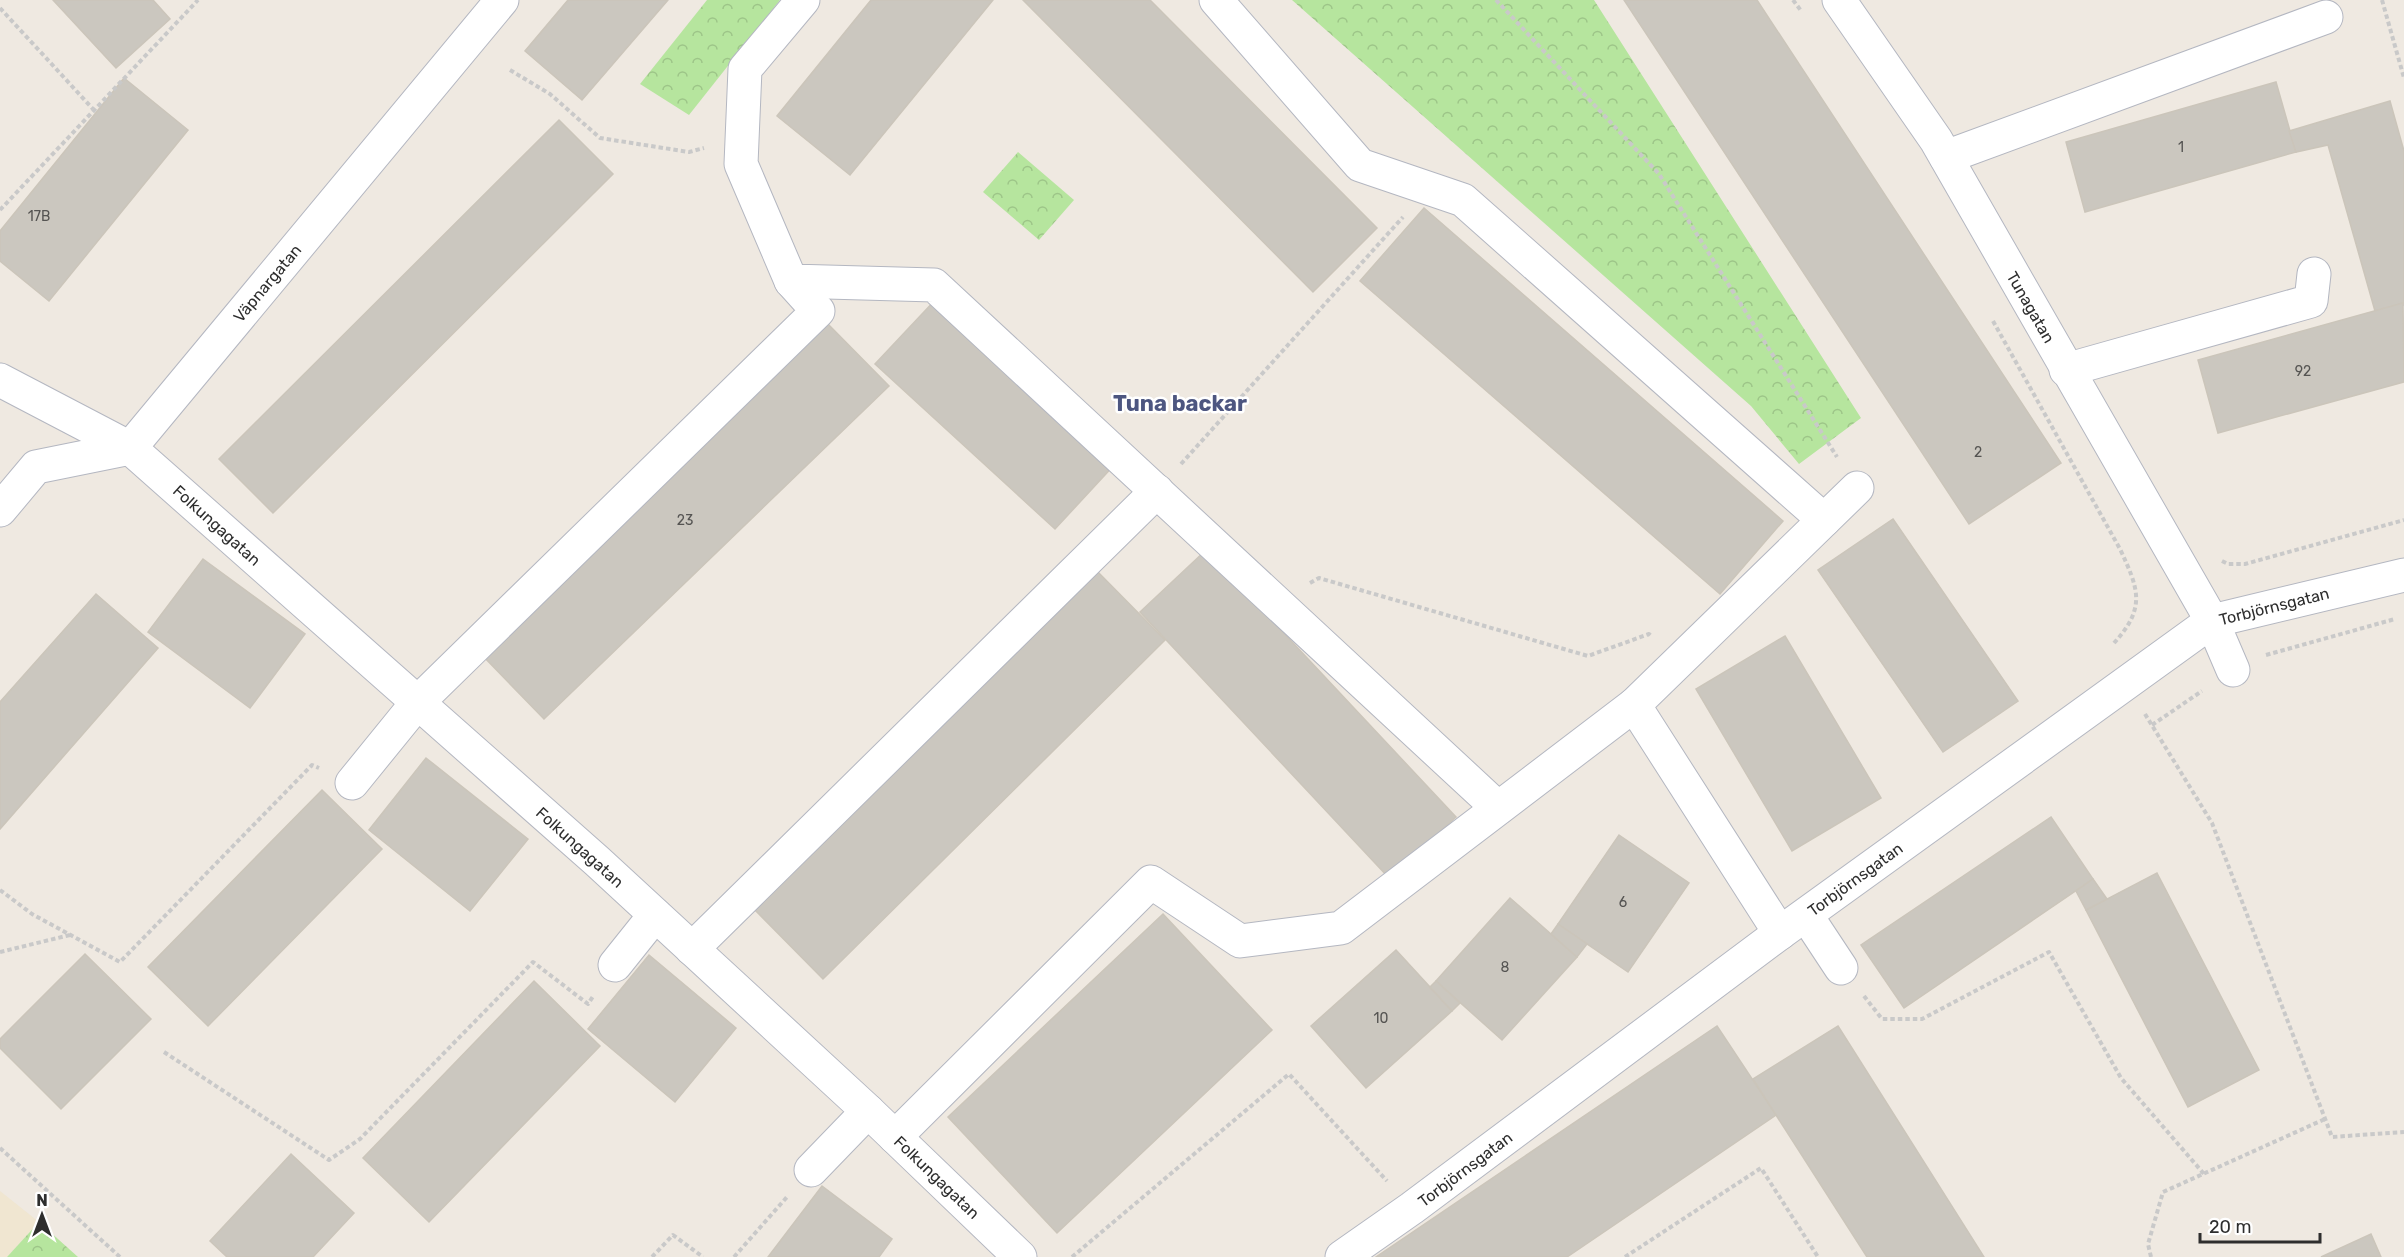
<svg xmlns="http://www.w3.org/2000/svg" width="2404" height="1257" viewBox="0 0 2404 1257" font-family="Rubik,sans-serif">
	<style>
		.education { fill: #f0e6d1 }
		.park { fill: url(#park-crowns) }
		.building { fill: #cbc7bf; stroke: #cbc5ba; stroke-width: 1.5 }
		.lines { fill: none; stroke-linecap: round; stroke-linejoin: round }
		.minor-casing { stroke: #b4b7c1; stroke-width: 35 }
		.path { stroke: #c9c9c9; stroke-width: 4; stroke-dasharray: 4.5 3; stroke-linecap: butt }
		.minor { stroke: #fff; stroke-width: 33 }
		.labels { text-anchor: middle; stroke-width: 5; stroke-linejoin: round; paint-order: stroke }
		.number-label { font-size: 14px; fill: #555452 }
		.street-label { font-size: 16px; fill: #2e2e2e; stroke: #fff }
		.district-label { font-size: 22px; font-weight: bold; fill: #4d5680; stroke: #fff }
	</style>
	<defs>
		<pattern id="park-crowns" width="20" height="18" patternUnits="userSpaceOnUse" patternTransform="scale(1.5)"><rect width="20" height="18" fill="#b6e59e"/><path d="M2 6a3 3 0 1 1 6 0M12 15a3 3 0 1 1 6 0" fill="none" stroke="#9dc588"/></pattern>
	</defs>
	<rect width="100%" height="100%" fill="#efe9e1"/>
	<!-- education -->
	<path class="education" d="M0,1191L39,1222L7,1257H0Z"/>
	<!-- park -->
	<g class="park">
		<path d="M707,0H780L689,115L640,84Z"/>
		<path d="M1292,0H1594L1861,418L1799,464L1751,406Z"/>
		<path d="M1018,152L1074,200L1039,240L983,192Z"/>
		<path d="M39,1222L78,1257H7Z"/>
	</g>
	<!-- building -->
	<g class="building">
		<path d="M53,0H153L170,19L116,68Z"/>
		<path d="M568,0H668L582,100L525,51Z"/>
		<path d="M871,0H993L850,175L777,116Z"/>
		<path d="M1023,0H1150L1377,228L1313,292Z"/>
		<path d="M1624,0H1757L2061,463L1969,524Z"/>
		<path d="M124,78L188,130L49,301L0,261V231Z"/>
		<path d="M2276,82L2296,152L2085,212L2066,142Z"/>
		<path d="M2390,101L2404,151V306L2403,303L2375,311L2328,145L2296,152L2289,131Z"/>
		<path d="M559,120L613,174L273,513L219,459Z"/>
		<path d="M1424,208L1783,521L1720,594L1360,281Z"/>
		<path d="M937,298L1116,463L1055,529L875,364Z"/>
		<path d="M2403,303L2404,382L2218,433L2198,360Z"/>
		<path d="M826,322L889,386L544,719L481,654Z"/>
		<path d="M1893,519L2018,701L1943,752L1818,570Z"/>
		<path d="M1206,550L1456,817L1389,878L1140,612Z"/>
		<path d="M203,559L305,634L250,708L148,632Z"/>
		<path d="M1093,567L1165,640L823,979L751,906Z"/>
		<path d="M96,594L158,648L0,829V702Z"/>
		<path d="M1785,636L1881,798L1792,851L1696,689Z"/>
		<path d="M426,758L528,839L470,911L369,830Z"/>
		<path d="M322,790L382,849L208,1026L148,967Z"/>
		<path d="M2051,817L2093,879L1904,1008L1861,945Z"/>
		<path d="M1619,835L1689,883L1628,972L1558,924Z"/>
		<path d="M2157,873L2259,1070L2188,1107L2086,910Z"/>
		<path d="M2093,879L2107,899L2086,910L2076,891Z"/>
		<path d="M1510,898L1577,957L1502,1040L1436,981Z"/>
		<path d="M1163,914L1272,1030L1057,1233L948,1117Z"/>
		<path d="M1558,924L1587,944L1577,957L1551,934Z"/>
		<path d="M1396,950L1452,1011L1366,1088L1311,1026Z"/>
		<path d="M85,954L151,1019L61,1109L0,1048V1039Z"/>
		<path d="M649,955L736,1028L675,1102L588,1029Z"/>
		<path d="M534,981L600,1046L429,1222L363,1158Z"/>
		<path d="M1436,981L1460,1003L1452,1011L1430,987Z"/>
		<path d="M1717,1026L1776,1115L1567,1257H1376Z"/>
		<path d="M1838,1026L1984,1257H1867L1776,1115L1753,1079Z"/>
		<path d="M291,1154L354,1213L313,1257H227L210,1241Z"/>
		<path d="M822,1186L892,1239L879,1257H768Z"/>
		<path d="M2371,1234L2381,1257H2321Z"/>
	</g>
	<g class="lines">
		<defs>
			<g id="minor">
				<path d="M803,0L745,69L741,164L791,281L934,285L1498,808"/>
				<path d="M1216,0L1360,165L1463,200L1824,520"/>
				<path d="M1839,0L1936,140L2212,621L2233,670"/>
				<path d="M1946,157L2326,17"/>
				<path d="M2066,370L2311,301L2314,274"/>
				<path d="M0,380L130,448L597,861L868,1111L1020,1257"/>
				<path d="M0,510L36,467L130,448L502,0"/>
				<path d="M352,783L417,703L818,311L791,281"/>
				<path d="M1806,915L1841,968"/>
				<path d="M1780,933L1634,705L1857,488"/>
				<path d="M692,949L1157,491"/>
				<path d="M615,965L655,915"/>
				<path d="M895,1137L1151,882L1240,941L1341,928L1634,705"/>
				<path d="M811,1170L868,1111"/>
				<path d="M1342,1257L1412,1208L1780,933L2212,621L2404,575"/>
			</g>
		</defs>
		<!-- minor casing -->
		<use href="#minor" class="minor-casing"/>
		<!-- path -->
		<g class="path">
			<path d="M1496,0L1659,174L1837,457"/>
			<path d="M1793,0L1802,12"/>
			<path d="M2382,0L2404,78"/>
			<path d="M0,8L93,109"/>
			<path d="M510,70L550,94L600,138L689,152L704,148"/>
			<path d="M0,210L198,0"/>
			<path d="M1993,321L2120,549C2138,588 2147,607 2114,643"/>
			<path d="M1181,464L1403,217"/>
			<path d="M2222,561L2228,564H2245L2404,520"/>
			<path d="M1310,583L1319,578L1588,656L1649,634L1652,637"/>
			<path d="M2266,655L2395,619"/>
			<path d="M2145,714L2212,823L2332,1137L2404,1132"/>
			<path d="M2152,725L2202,691"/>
			<path d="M0,890L32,914L120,962L312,765L319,768"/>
			<path d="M0,952L70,935"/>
			<path d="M1864,996L1882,1019H1922L2049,952L2121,1078L2204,1174"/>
			<path d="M164,1052L329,1160L360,1139L533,962L588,1004L594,995"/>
			<path d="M0,1148L120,1257"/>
			<path d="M652,1257L673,1235L703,1257"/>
			<path d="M734,1257L787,1197"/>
			<path d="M1072,1257L1289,1074L1387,1181"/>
			<path d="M1625,1257L1761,1168L1818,1257"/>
			<path d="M2151,1257L2148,1244L2163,1192L2325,1119"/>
		</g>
		<!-- minor -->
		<use href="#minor" class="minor"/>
	</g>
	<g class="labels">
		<!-- number labels -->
		<g class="number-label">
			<text x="2181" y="152">1</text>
			<text x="39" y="221">17B</text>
			<text x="2303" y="376">92</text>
			<text x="1978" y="457">2</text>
			<text x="685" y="525">23</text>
			<text x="1623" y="907">6</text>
			<text x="1505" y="972">8</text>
			<text x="1381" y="1023">10</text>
		</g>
		<!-- street labels -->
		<g class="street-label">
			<text transform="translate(267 283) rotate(-50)" y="6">Väpnargatan</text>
			<text transform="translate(2031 307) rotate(60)" y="6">Tunagatan</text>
			<text transform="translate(217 525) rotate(42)" y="6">Folkungagatan</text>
			<text transform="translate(2274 606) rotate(-14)" y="6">Torbjörnsgatan</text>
			<text transform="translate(580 847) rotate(42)" y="6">Folkungagatan</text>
			<text transform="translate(1855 879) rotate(-36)" y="6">Torbjörnsgatan</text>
			<text transform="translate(1465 1169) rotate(-37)" y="6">Torbjörnsgatan</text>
			<text transform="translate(937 1177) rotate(44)" y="6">Folkungagatan</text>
		</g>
		<!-- district labels -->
		<g class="district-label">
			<text x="1180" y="411">Tuna backar</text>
		</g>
	</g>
	<!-- north arrow -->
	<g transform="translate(42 1215)" stroke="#ffffff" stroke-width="4.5" paint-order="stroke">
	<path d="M0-4.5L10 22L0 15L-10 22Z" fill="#2e2e2e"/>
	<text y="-9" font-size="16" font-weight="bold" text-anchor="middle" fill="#2e2e2e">N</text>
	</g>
	<!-- scale -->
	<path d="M2200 1233v9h120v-9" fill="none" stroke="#2e2e2e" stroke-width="3"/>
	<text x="2209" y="1233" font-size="18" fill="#2e2e2e" stroke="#ffffff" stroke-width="4.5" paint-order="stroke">20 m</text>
</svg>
